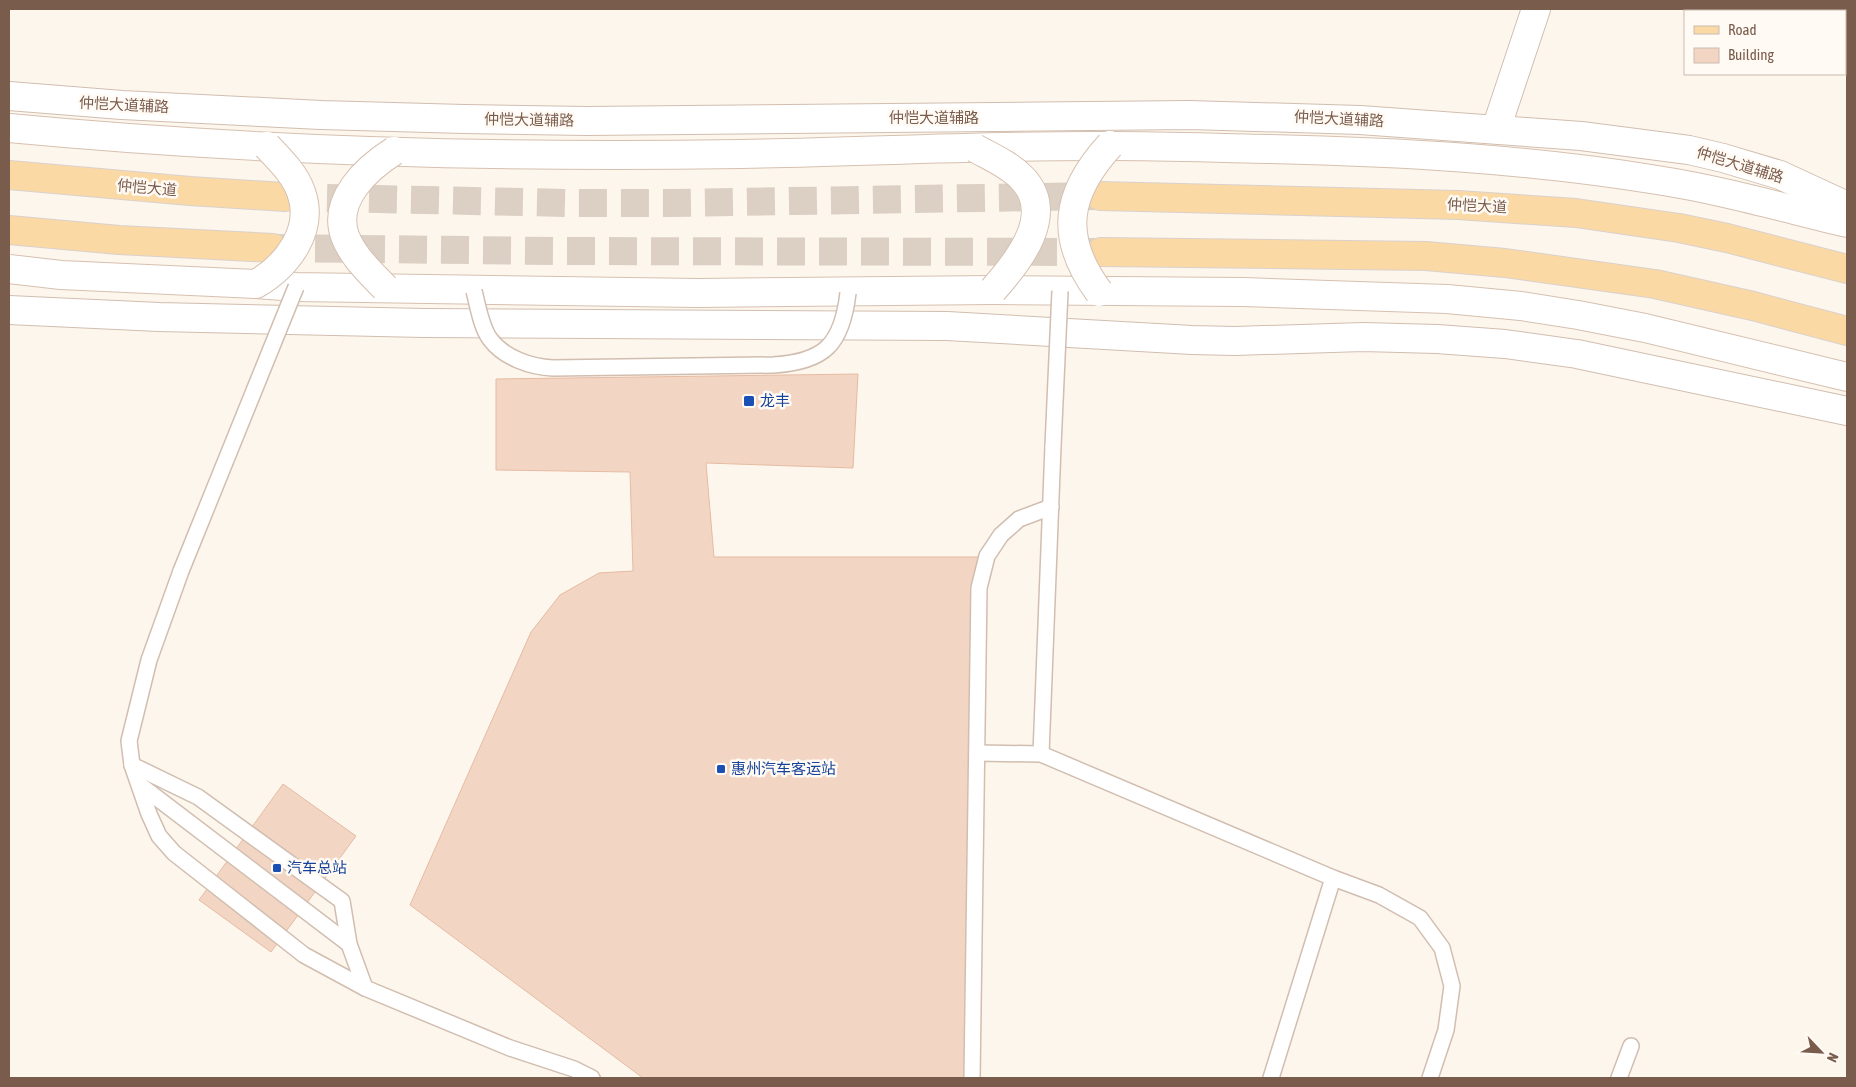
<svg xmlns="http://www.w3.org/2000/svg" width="1856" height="1087" viewBox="0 0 1856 1087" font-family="'Asap Condensed','Noto Sans SC',sans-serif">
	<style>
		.building { fill: #f3d5c3; stroke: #e6bba3 }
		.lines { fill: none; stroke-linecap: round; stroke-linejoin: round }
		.primary-tunnel { stroke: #dcd0c4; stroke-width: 28; stroke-dasharray: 28 14; stroke-linecap: butt }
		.service-casing { stroke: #d1beb0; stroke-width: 18 }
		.minor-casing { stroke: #d1beb0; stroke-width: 30 }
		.tertiary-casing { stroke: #d1beb0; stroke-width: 30 }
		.secondary-casing { stroke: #d6c0b0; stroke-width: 30 }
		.primary-casing { stroke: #dad1cd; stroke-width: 30 }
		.service { stroke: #fff; stroke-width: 15 }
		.minor { stroke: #fff; stroke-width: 28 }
		.tertiary { stroke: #fff; stroke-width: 28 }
		.secondary { stroke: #fff; stroke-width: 28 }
		.primary { stroke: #fbd9a5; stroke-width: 28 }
		.service-bridge-casing { stroke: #d1beb0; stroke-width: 18; stroke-linecap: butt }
		.secondary-bridge-casing { stroke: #d6c0b0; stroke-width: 30; stroke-linecap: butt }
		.service-bridge { stroke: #fff; stroke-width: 15 }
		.secondary-bridge { stroke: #fff; stroke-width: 28 }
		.transit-dot { fill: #1a4fb4; stroke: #fffaf3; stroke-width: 2 }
		.labels { text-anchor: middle; stroke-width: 5; stroke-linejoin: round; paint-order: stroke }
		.street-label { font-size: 15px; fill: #7a5c4d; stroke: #fffaf3 }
		.transit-label { font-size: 15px; fill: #164399; stroke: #fffaf3; text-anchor: start }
	</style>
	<rect width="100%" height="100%" fill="#fdf6ec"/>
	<!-- building -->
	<g class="building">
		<path d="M858,374L853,468L706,463L714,557H978L964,1078H643L410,905L531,632L560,595L599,573L633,571L630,472L496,470V379Z"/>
		<path d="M283,784L356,836L271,952L199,900Z"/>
	</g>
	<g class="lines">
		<!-- primary-tunnel -->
		<g class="primary-tunnel">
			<path d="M285,197L567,203H673L1100,196"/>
			<path d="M273,248L556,251L1101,252"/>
		</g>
		<defs>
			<g id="service">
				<path d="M181,571L149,660L129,741L132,765L149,814L159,836L174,853L304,955L365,988L510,1048L574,1069L592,1078"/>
				<path d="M977,753L1041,754L1333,878L1379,895L1420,918L1442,948L1452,986L1446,1030L1430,1078"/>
				<path d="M1041,754L1053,446"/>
				<path d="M132,765L198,797L342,901L349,944L365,988"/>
				<path d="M140,785L349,944"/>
				<path d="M972,1078L979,588L987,556L1001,535L1019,519L1051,507"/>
				<path d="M1271,1078L1333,878"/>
				<path d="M1619,1078L1631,1046"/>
			</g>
			<path id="minor" d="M1496,129L1536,9"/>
			<g id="tertiary">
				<path d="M9,96L122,105L321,115L464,119L586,121L1189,115L1360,120L1581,136L1689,150L1723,158L1780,175L1847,206"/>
				<path d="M9,310L159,317L424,323L947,326L1192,340L1235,341L1363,337L1437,339L1505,344L1577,354L1847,411"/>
			</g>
			<g id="secondary">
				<path d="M9,128C252,151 497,158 741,154C864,152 988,145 1112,146C1164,146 1217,148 1269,149C1399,152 1529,159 1657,180C1722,190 1784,208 1847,223"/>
				<path d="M256,284L296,287L698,293L993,290L1243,292L1447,299L1521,306L1578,315L1645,328L1847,377"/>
			</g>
			<g id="primary">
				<path d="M9,175L190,191L285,197"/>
				<path d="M1100,196L1458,205L1576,213L1679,228L1727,238L1847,269"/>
				<path d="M9,230L119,240L273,248"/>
				<path d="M1101,252L1426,256L1505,263L1655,284L1753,306L1847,331"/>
			</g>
		</defs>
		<!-- service casing -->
		<use href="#service" class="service-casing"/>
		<!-- minor casing -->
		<use href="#minor" class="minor-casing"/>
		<!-- tertiary casing -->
		<use href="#tertiary" class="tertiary-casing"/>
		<!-- secondary casing -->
		<use href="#secondary" class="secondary-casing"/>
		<!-- primary casing -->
		<use href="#primary" class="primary-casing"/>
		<!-- service -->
		<use href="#service" class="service"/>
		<!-- minor -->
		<use href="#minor" class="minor"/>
		<!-- tertiary -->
		<use href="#tertiary" class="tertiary"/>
		<!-- secondary -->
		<use href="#secondary" class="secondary"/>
		<!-- primary -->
		<use href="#primary" class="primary"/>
		<defs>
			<g id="service-bridge">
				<path d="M474,291C478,306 481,327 490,339C504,358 531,367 553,368L773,365C825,362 842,344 848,293"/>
				<path d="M1053,446L1060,291"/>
				<path d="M181,571L296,287"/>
			</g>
			<g id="secondary-bridge">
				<path d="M975,148C991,157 1008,164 1021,177C1058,213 1018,262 993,290"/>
				<path d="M9,269L61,275L256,284C287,266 315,230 301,192C295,174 279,159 267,146"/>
				<path d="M385,288C370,272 353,257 345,236C332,200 367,168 394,151"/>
				<path d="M1099,292C1059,238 1065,194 1110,145"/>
			</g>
		</defs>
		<!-- service-bridge casing -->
		<use href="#service-bridge" class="service-bridge-casing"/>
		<!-- secondary-bridge casing -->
		<use href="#secondary-bridge" class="secondary-bridge-casing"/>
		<!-- service-bridge -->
		<use href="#service-bridge" class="service-bridge"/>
		<!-- secondary-bridge -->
		<use href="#secondary-bridge" class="secondary-bridge"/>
	</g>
	<!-- markers -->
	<g class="transit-dot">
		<rect x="743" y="395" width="12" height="12" rx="2.5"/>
		<rect x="716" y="764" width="10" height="10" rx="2.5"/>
		<rect x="272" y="863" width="10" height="10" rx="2.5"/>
	</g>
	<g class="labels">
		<!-- street labels -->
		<g class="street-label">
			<text transform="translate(124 105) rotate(3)" y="5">仲恺大道辅路</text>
			<text x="934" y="123">仲恺大道辅路</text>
			<text transform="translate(1339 119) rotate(3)" y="5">仲恺大道辅路</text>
			<text transform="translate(529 120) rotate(1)" y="5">仲恺大道辅路</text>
			<text transform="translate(1740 165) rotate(17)" y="5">仲恺大道辅路</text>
			<text transform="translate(147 188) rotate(5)" y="5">仲恺大道</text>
			<text transform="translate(1477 206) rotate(3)" y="5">仲恺大道</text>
		</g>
		<!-- transit labels -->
		<g class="transit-label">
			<text x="760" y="406">龙丰</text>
			<text x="731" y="774">惠州汽车客运站</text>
			<text x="287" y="873">汽车总站</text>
		</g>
	</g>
	<!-- border -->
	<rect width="1856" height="1087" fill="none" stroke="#7a5c4d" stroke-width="20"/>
	<!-- legend -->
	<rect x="1684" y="10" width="162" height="65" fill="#fffaf3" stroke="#cabbb1"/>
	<rect x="1694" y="26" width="25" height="8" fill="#fbd9a5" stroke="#cabbb1"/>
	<text x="1728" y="35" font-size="15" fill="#7a5c4d">Road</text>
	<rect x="1694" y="48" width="25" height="15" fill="#f3d5c3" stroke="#cabbb1"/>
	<text x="1728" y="60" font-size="15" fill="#7a5c4d">Building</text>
	<!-- north arrow -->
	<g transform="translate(1821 1052) rotate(115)" stroke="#fffaf3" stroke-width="4" paint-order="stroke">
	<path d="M0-4L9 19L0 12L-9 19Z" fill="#7a5c4d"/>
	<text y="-8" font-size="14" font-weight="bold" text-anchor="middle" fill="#7a5c4d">N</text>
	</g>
</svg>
